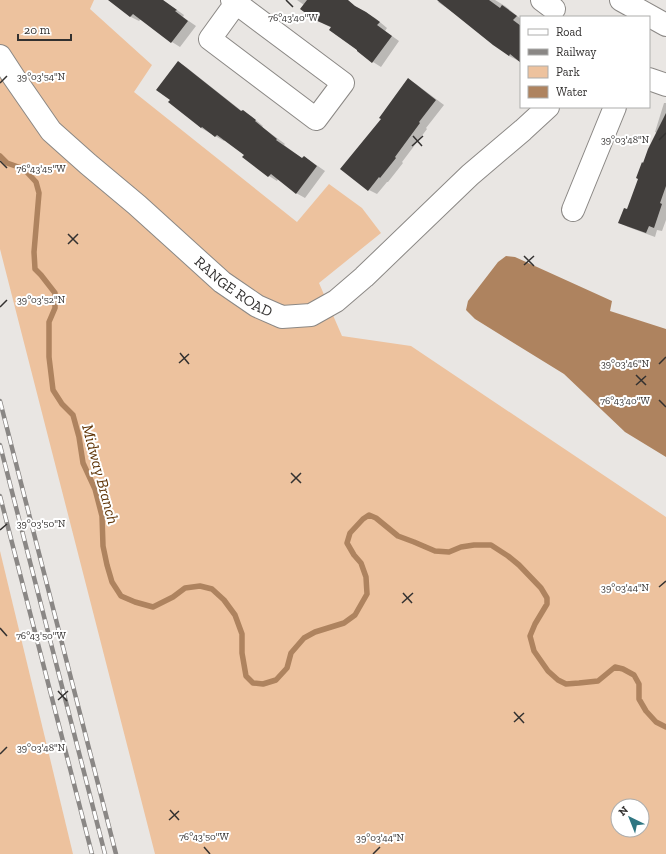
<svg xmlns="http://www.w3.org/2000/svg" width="666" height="854" viewBox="0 0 666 854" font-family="'Zilla Slab',serif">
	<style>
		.green { fill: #edc29e; fill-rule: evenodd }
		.water { fill: #ae835f }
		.shadow { fill: #0003 }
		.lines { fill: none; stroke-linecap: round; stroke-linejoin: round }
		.stream { stroke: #ae835f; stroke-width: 5.5 }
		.building { fill: #413e3c }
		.minor-casing { stroke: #8b8885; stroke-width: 24 }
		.minor { stroke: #fff; stroke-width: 22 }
		.rail-casing { stroke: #8a8785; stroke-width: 4.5 }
		.rail { stroke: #fff; stroke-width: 3; stroke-dasharray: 9; stroke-linecap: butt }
		.ticks { fill: none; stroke: #333130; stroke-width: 1.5 }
		.labels { text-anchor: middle; stroke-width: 4; stroke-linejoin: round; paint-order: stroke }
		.street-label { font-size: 15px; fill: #333130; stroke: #fff }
		.water-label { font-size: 16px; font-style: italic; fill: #5f3406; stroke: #fff }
		.ticks-label { font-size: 10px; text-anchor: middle; fill: #333130; stroke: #fff; stroke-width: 4; stroke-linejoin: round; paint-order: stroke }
	</style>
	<rect width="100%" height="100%" fill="#e9e6e3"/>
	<!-- green -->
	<g class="green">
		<path d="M0,0H94L90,9L152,65L134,92L297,222L329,184L362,208L381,233L319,283L342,336L411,346L666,517V854H155L0,249ZM618,806H642V830H618Z"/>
		<path d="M0,551L73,854H0Z"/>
	</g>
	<!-- water -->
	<path class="water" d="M506,256L515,257L612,301L610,311L666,329V457L625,432L564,374L475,319L466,310L468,301L498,262Z"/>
	<!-- shadow -->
	<g class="shadow">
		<path d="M109,0H163L184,15L183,17L196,26L180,47L172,42L141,19L139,21L131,17Z"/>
		<path d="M297,0H345L358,8L375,18L387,28L385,31L399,41L381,67L373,62L358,51L332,28L324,24L304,5Z"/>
		<path d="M440,0H495L505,6L521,19V62L509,56L494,44L458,16L438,2Z"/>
		<path d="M178,62L186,67L243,112L251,116L263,126L262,127L285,144L284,145L303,159L304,157L312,162L325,171L305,198L296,193L278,179L277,181L269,176L244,157L245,155L225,140L224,141L201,128L171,99Z"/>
		<path d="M408,79L416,84L444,105L426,128L427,129L402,162L403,163L388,182H387L377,194L369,190L383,119Z"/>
		<path d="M664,103H666V220L662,231L657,230L655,237L628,227L620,223L628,210L644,165L657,133L655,132Z"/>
	</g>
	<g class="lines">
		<!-- stream -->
		<path class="stream" d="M0,156L7,163L24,169L36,182L39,193L34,252L35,269L41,275L55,293V308L49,322V357L53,390L62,404L73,415L79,437L83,463L95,489L102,516L103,546L107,565L112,582L121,596L135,602L153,607L173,597L185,588L200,586L212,589L224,600L235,615L242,634V653L246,676L253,683L263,684L276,680L287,668L291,653L304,638L315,632L344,623L355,615L367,594L366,577L361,563L354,555L347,543L350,533L363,519L369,515L376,518L398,536L414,542L435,551L449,552L461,547L474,545H491L508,556L519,565L541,588L547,598V604L535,624L530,636L534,651L548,671L558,680L566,684L579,683L598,681L615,667L623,669L634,675L639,684V699L646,711L656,722L666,727"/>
	</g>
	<!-- building -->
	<g class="building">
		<path d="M108,0H163L177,10L175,11L188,21L171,43L133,14L130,17Z"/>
		<path d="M307,0H348L355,6L366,12L380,22L377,25L392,36L372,63L357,51V50L329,30L331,27L315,20L300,9Z"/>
		<path d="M437,0H489L500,8L502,5L517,16L513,20L521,26V63L510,54L509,56L493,45Z"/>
		<path d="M178,61L241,111L243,110L256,120L255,121L277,139L276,140L302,158L304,156L317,166L296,194L271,174L268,177L242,157L244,155L217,135L215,137L202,127L201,128L168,102L170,100L156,90Z"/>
		<path d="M408,78L436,100L419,122L420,123L395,157L396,158L380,178L379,177L368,191L340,169L381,119L379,118Z"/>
		<path d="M666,113V186L660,203L662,204L654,228L649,226L646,233L618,223L624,208L627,209L638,179L636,178L642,162L643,163L648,149Z"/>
	</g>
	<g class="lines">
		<defs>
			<g id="minor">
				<path d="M232,0L236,3L343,83L316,119L210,39L236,3"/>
				<path d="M542,0L554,9"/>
				<path d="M621,0L666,25"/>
				<path id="s1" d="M0,56L15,79L51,131L88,164L137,205L222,282L257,306L282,317L311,315L336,301L364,277L470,175L523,130L548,107"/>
				<path d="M649,79L666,85"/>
				<path d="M573,210L615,107"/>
			</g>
		</defs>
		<!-- minor casing -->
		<use href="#minor" class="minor-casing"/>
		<!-- minor -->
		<use href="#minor" class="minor"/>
		<defs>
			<g id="rail">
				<path d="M0,401L116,854"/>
				<path d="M0,445L105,854"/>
				<path d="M0,496L92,854"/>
			</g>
		</defs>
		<!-- rail casing -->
		<use href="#rail" class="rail-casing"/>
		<!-- rail -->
		<use href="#rail" class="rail"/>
	</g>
	<!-- ticks -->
	<path class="ticks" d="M286,0L293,7M0,83L7,76M413,136L422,146M659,140L666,133M412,146L423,136M0,161L7,168M68,234L78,244M68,244L78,234M524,256L534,266M524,265L534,256M0,307L7,300M180,353L189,364M179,363L189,354M659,364L666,357M636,375L646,385M636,385L646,376M659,400L666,407M291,473L301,483M291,483L301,473M0,530L7,524M659,587L666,581M403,593L412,603M402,603L413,593M0,628L7,636M58,691L67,701M58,700L68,691M514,712L524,723M514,722L524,713M0,754L7,747M170,810L179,820M169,820L179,811M204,847L210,854M373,854L380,847"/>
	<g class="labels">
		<!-- street labels -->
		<g class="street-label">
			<text dy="5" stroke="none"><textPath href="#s1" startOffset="331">RANGE ROAD</textPath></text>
		</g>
		<!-- water labels -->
		<g class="water-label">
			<text transform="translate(101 474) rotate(75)" y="6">Midway Branch</text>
		</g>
	</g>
	<g class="ticks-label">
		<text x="293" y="21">76°43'40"W</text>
		<text x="41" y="80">39°03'54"N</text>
		<text x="625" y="143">39°03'48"N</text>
		<text x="41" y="172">76°43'45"W</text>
		<text x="41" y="303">39°03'52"N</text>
		<text x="625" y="367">39°03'46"N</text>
		<text x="625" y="404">76°43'40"W</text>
		<text x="41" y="527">39°03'50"N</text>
		<text x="625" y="591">39°03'44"N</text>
		<text x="41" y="639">76°43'50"W</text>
		<text x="41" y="751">39°03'48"N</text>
		<text x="204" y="840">76°43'50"W</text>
		<text x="380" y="841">39°03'44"N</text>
	</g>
	<!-- legend -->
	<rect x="520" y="16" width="130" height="92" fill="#ffffff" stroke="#adadac"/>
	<rect x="528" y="29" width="20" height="6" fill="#ffffff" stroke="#adadac"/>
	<text x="556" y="36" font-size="12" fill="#333130">Road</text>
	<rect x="528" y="49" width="20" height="6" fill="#8a8785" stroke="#adadac"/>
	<text x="556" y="56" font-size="12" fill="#333130">Railway</text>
	<rect x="528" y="66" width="20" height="12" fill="#edc29e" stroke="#adadac"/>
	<text x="556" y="76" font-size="12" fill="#333130">Park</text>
	<rect x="528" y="86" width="20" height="12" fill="#ae835f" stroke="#adadac"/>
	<text x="556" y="96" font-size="12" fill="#333130">Water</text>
	<!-- north arrow -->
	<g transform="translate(630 818) rotate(317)"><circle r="19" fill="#ffffff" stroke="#adadac"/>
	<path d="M0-3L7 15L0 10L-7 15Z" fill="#2f7682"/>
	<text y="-6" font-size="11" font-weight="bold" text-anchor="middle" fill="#333130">N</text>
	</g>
	<!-- scale -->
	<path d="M18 34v6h53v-6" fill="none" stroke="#333130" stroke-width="2"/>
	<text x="24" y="34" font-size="12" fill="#333130" stroke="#ffffff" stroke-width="3" paint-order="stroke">20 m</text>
</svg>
